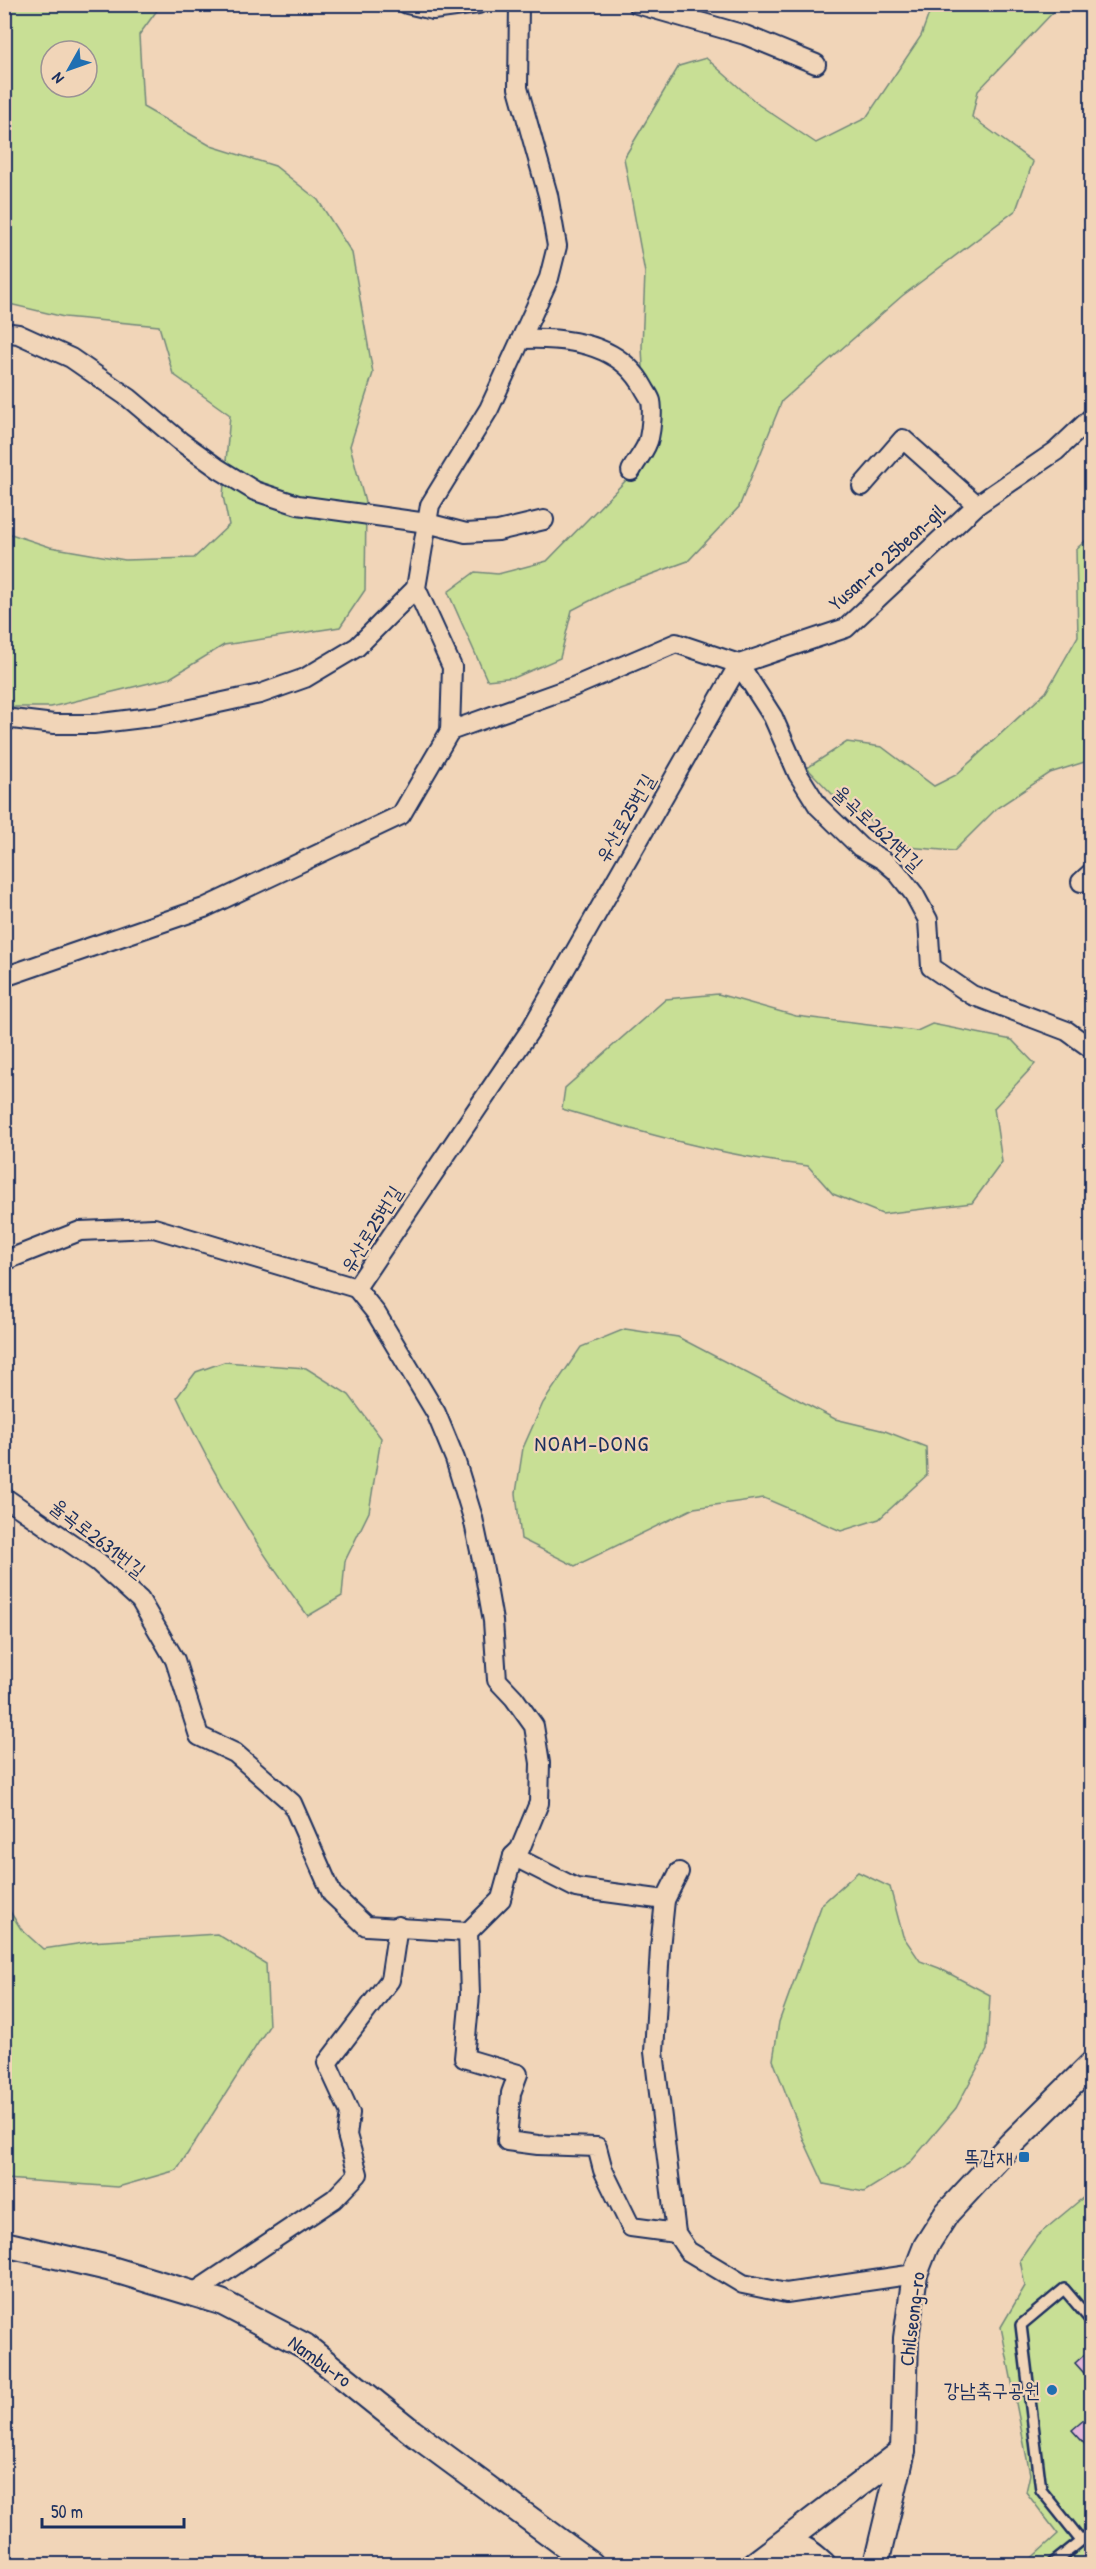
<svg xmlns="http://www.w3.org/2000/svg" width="1096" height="2569" viewBox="0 0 1096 2569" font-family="'Patrick Hand','Poor Story',sans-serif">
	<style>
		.green { fill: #c8df95; stroke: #72877a; stroke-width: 1.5; fill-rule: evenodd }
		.building { fill: #e4b7da; stroke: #1b2f5e; stroke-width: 1.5 }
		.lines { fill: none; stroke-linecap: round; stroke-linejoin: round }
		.lane-casing { stroke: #1b2f5e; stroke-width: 14 }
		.street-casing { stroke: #1b2f5e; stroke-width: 22 }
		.secondary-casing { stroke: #1b2f5e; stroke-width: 28 }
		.lane { stroke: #f1d5b8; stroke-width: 9 }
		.street { stroke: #f1d5b8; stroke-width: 18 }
		.secondary { stroke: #f1d5b8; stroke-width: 24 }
		.poi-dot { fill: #1f6fb2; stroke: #f1d5b8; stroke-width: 2 }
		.labels { text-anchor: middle; stroke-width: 4.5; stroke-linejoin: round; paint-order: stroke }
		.street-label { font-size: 20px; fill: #1b2f5e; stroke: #f1d5b8 }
		.poi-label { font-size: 20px; fill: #1b2f5e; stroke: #f1d5b8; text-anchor: end }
		.quarter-label { font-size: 22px; letter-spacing: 1.5px; fill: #1b2f5e; stroke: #f1d5b8 }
	</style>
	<rect width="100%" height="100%" fill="#f1d5b8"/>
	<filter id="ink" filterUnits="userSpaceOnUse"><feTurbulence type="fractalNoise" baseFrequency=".0167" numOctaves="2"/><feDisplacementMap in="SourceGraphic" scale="12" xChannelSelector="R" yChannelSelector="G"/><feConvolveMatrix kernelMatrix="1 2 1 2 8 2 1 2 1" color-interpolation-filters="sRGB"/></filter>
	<g filter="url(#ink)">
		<!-- green -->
		<g class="green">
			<path d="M5,5H161L139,35L143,107L211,146L275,166L318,200L352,253L373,373L350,446L366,506L365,590L340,627L224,645L170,678L51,707H5V532L50,547L125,560L194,558L229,525L223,496L230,415L173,374L159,326L64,317L5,303ZM51,51H87V87H51Z"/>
			<path d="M932,5H1060L978,91L972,117L1033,162L1016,210L902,296L782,401L739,507L688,561L619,586L572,610L560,658L516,677L487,680L448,592L475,572L498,574L547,561L633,473L646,430L642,347L645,273L624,158L679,66L706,58L759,105L816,143L866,118L921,36Z"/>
			<path d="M1091,536V760L1050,773L997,808L954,851L907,847L833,795L807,768L847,742L882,747L934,786L956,775L1046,692L1078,636L1076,549Z"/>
			<path d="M718,994L796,1016L917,1031L932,1024L1012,1040L1035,1064L994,1108L1002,1162L972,1203L882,1214L833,1194L808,1166C724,1156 643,1133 562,1109L565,1088L666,999Z"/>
			<path d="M625,1329L678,1337L835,1419L885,1431L926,1447L927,1475L879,1519L841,1531L764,1498L694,1508L575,1566L521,1539L516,1493L523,1448L543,1403L581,1347Z"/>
			<path d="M224,1362L306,1368L349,1395L381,1438L369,1512L345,1561L342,1596L308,1616C257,1548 212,1474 177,1397L196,1372Z"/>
			<path d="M858,1872L890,1887L903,1936L920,1961L939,1968L990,1995L987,2050L956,2108L909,2164L864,2192L824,2184L805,2143L773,2060L779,2022L822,1904Z"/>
			<path d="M4,1902L21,1929L43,1949L90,1942L217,1934L266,1964L269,2026L177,2170L118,2187L5,2179Z"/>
			<path d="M1091,2191V2564H1025L1058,2534L1026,2492L1030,2474L1001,2327L1025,2286L1020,2260L1037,2236Z"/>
		</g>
		<!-- building -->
		<g class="building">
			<path d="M1092,2348V2382L1075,2363Z"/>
			<path d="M1092,2413V2452L1072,2430Z"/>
		</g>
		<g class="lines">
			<defs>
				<g id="lane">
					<path d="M1081,2540L1041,2490L1021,2325L1064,2289L1092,2322"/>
					<path d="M1052,2564L1092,2532"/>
				</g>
				<g id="street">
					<path d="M407,4L433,10L478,4"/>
					<path d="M637,4L745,35L816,64"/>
					<path d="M4,332L18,334L71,358L129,398L180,441L219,469L255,491L298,505L427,523L466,533L498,531L544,520"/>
					<path d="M522,339C567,337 621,344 644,388C646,392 650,397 651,401C653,410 651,429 649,438C647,449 636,461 631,471"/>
					<path d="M862,486L903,439L977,505"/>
					<path d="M4,718L54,724H93L159,716L260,694L305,678L357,647L416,588"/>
					<path d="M450,731L573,687L676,643L739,664L846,628L977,505L1056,451L1092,417"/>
					<path d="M1081,882L1092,872"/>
					<path d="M4,977L204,908L401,815L450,731L452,667L416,588L430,505L489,409L549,278L557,246L548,195L518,88L519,4"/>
					<path d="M4,1261L80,1231L154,1228L356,1288"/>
					<path d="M356,1288L531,1029L739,664L773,717L798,774L818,806L860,847L883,860L896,871L914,894L928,920L931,967L972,995L1067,1031L1092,1049"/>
					<path d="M4,1497L98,1562L140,1600L175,1660L199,1736L235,1753L292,1803L332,1894L366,1926L468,1932L501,1899L513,1856L520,1849L539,1803L540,1763L534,1726L514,1698L497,1680L493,1621L484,1570L473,1518L455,1459L436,1413L376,1313L356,1288"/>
					<path d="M513,1856L576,1888L665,1900"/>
					<path d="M679,1872L665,1900L660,1948L654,2052L676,2233L688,2251L743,2284L786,2293L915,2274"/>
					<path d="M468,1932L470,1995L464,2058L518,2074L511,2093L507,2141L538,2145L597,2147L603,2170L631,2227L676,2233"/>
					<path d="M192,2294L334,2199L358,2174L347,2135L350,2113L327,2063L390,1980L398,1926"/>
				</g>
				<g id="secondary">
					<path d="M4,2244L108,2268L221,2302L305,2346L412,2432L591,2564"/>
					<path d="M774,2551C798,2543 805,2547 823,2564"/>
					<path d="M755,2564L903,2451"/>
					<path d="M876,2564L903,2451L906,2338L915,2274L926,2246L947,2213L1011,2144L1092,2064"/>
				</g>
			</defs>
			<!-- lane casing -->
			<use href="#lane" class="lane-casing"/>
			<!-- street casing -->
			<use href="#street" class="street-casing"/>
			<!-- secondary casing -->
			<use href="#secondary" class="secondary-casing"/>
			<!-- lane -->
			<use href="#lane" class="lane"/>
			<!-- street -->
			<use href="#street" class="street"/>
			<!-- secondary -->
			<use href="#secondary" class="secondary"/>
		</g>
	</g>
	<!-- markers -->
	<g class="poi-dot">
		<rect x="1018" y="2151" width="12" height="12" rx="3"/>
		<circle cx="1052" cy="2390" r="6"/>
	</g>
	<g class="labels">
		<!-- street labels -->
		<g class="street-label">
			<text transform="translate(887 557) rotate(-42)" y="7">Yusan-ro 25beon-gil</text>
			<text transform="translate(625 818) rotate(-60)" y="7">유산로25번길</text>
			<text transform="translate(878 828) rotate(43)" y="7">율곡로2621번길</text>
			<text transform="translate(371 1229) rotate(-58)" y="7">유산로25번길</text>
			<text transform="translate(98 1538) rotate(38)" y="7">율곡로2631번길</text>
			<text transform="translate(912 2319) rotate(-83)" y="7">Chilseong-ro</text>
			<text transform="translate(320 2361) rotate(36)" y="7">Nambu-ro</text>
		</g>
		<!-- poi labels -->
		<g class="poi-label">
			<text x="1012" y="2164">똑갑재</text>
			<text x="1040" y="2397">강남축구공원</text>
		</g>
		<!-- quarter labels -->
		<g class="quarter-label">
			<text x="592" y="1451">NOAM-DONG</text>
		</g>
	</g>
	<!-- margin -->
	<rect width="1096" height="2569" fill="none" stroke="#f1d5b8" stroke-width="24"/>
	<rect x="12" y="12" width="1072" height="2545" fill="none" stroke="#1b2f5e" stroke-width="2" filter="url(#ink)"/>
	<!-- north arrow -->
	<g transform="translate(69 69) rotate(230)"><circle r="28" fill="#f1d5b8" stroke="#9b9394" stroke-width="1.5"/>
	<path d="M0-4.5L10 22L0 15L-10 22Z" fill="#1f6fb2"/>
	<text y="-9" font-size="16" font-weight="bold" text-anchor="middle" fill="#1b2f5e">N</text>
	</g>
	<!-- scale -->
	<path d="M42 2518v9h142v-9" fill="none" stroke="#1b2f5e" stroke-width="3"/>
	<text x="51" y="2518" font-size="18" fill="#1b2f5e" stroke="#f1d5b8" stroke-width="4.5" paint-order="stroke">50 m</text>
</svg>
